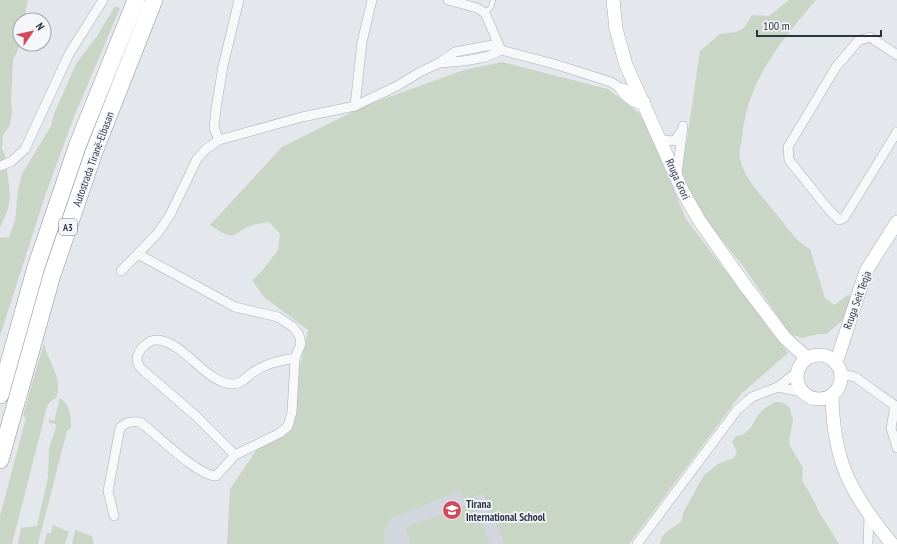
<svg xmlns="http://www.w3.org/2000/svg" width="897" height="544" viewBox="0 0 897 544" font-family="'PT Sans Narrow',sans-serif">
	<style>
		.built { fill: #d2d6de }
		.green { fill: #c9d6c5 }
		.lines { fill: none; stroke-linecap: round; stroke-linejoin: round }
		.lane-casing { stroke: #a9aeb7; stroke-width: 5.5 }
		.street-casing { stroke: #a9aeb7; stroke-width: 10 }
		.secondary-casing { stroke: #a9aeb7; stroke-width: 14 }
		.highway-casing { stroke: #8b94a3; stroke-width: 18 }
		.lane { stroke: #f7f8fa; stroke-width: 4.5 }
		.street { stroke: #f7f8fa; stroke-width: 9 }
		.secondary { stroke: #fff; stroke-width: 13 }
		.highway { stroke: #fff; stroke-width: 17 }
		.labels { text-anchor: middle; stroke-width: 3.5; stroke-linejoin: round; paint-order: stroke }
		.shield { fill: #f4f6f9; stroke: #676e7b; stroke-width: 1 }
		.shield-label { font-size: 10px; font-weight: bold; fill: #2b3445 }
		.street-label { font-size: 11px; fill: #2b3445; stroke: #f4f6f9 }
		.poi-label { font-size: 11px; font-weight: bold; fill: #2b3445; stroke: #f4f6f9; text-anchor: start }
	</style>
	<rect width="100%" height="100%" fill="#e4e7ec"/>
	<!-- built -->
	<path class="built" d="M460,491L464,500L483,494L504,544H385L384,531L390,519Z"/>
	<!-- green -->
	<g class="green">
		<path d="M0,0H28L24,20H20V44L13,61L11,100L12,113L10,125L3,135L2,148L6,159L10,195L8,209L0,228Z"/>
		<path d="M789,0H816C781,41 746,82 742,139C741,146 738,151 740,159C744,178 761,195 773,210C785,223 793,240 810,249L825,298L834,305L848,295L851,296L847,316L827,334H818L802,338L790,334L743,266L699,212L682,175L679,163L686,146L700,51L720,34L736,32L742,29L746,25L752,15L769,16Z"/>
		<path d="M115,6L120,8L74,117L46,193L0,336V238L9,237L15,221L18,191L22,174L51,126L54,114L76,64L97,36Z"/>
		<path d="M502,62L608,89L639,113L649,129L686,219L788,353L741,394L629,544H504L483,494L464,500L460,491L390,519L384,531L385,544H227L230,489L257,449L287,422L308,330L264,297L252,280L262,271L278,250L280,234L269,222C264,223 258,224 253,225C229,234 237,243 210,225L282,147L364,106L464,70Z"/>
		<path d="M44,343C48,363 64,378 56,398C46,402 46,410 44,419L12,544H0V516L26,418L23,415Z"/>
		<path d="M60,398C70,404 71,417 71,427L67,431L38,544H18L21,528L37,526L48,477L49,448L57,425L49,422V419L54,421Z"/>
		<path d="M775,402H781L787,405L790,409L793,421L789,440L790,446L803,468L802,480L814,501L819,512L839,544H660L662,537L666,532L681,522L684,511L704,475L718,464L734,458L737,452L732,442L736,436C752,435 752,420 762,411C765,407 771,405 775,402Z"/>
		<path d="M474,502L490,544H411L405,528Z"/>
		<path d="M53,525L69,532L65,544H44L47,533H51Z"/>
		<path d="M75,530L92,536L94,544H72Z"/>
	</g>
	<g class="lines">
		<defs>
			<path id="lane" d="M485,13L491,7L493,0"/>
			<g id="street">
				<path d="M448,0L477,8L485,13L501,50"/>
				<path d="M897,55L870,37L858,41L836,67L788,147L789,160L829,210L839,220L844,218L897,132"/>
				<path d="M439,63C457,62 487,60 501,50"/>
				<path d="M355,106L362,42L372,0"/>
				<path d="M219,140L214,128L216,109L223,66L239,0"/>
				<path d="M661,140L675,141L680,133"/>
				<path d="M0,166L12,161L25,149L69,54L103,0"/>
				<path d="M677,175L683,126"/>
				<path d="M138,254L235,307L278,317L293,327L299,335L301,344L295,358C279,361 266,363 252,373C246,378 240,385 231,384C204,381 185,343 158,340C148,339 138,350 137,359C137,365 141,369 145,372L196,416L235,455"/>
				<path d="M121,271L157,234L170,215L197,159L206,149L219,140L302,117L355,106L397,86L420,72L439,63L455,52L492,45L501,50L554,64L611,82L623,90H629"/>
				<path d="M841,374L855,377L897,407"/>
				<path d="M778,387L802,392"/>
				<path d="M895,406L891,428L897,448"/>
				<path d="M114,516L108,491L120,428C126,422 131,421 140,422C158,435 196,475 216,476L235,455L280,433L288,426L292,412L295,358"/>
				<path d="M637,544L737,410L752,397L778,387L797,372"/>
				<path d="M868,544L869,516"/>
			</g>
			<g id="secondary">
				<path d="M613,0L616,29L626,65L683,192L699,220L744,284L785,338L807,358"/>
				<path d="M623,90C628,97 635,102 644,103"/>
				<circle cx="819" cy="377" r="22"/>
				<path d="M836,363L866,271L897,222"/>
				<path d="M832,395C833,462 851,494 892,544"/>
			</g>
			<g id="highway">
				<path d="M0,395L36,267L78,144L136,0"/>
				<path d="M0,460L52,275L94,152L154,0"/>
			</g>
		</defs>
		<!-- lane casing -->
		<use href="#lane" class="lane-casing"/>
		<!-- street casing -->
		<use href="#street" class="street-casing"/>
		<!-- secondary casing -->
		<use href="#secondary" class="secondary-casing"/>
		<!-- highway casing -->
		<use href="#highway" class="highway-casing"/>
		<!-- lane -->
		<use href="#lane" class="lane"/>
		<!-- street -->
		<use href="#street" class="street"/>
		<!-- secondary -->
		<use href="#secondary" class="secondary"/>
		<!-- highway -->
		<use href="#highway" class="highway"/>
	</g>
	<!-- icons -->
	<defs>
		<symbol id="school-disc" viewBox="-11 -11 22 22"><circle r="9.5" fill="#d1495b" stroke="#f4f6f9"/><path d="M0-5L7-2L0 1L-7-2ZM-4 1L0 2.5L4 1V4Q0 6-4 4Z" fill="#fff"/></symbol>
	</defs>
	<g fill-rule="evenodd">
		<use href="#school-disc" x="441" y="499" width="22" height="22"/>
	</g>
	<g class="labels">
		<!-- shield labels -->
		<rect class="shield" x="59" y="219" width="18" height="16" rx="3"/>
		<g class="shield-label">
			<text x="68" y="231">A3</text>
		</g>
		<!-- street labels -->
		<g class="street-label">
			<text transform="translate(93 159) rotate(-70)" y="4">Autostrada Tiranë-Elbasan</text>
			<text transform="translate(678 179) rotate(66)" y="4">Rruga Grori</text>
			<text transform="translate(857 300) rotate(-70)" y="4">Rruga Seit Teqja</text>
		</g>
		<!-- poi labels -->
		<g class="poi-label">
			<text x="466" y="508">Tirana<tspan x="466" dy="13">International School</tspan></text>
		</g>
	</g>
	<!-- north arrow -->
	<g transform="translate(32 32) rotate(56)"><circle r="19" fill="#f4f6f9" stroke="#a4a8b1"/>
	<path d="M0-3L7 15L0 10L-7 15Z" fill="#d1495b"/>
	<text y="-6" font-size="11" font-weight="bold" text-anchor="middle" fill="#2b3445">N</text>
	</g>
	<!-- scale -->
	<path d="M757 30v6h124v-6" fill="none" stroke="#2b3445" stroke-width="2"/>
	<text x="763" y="30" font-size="12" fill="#2b3445" stroke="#f4f6f9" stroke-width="3" paint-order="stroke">100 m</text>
</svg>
